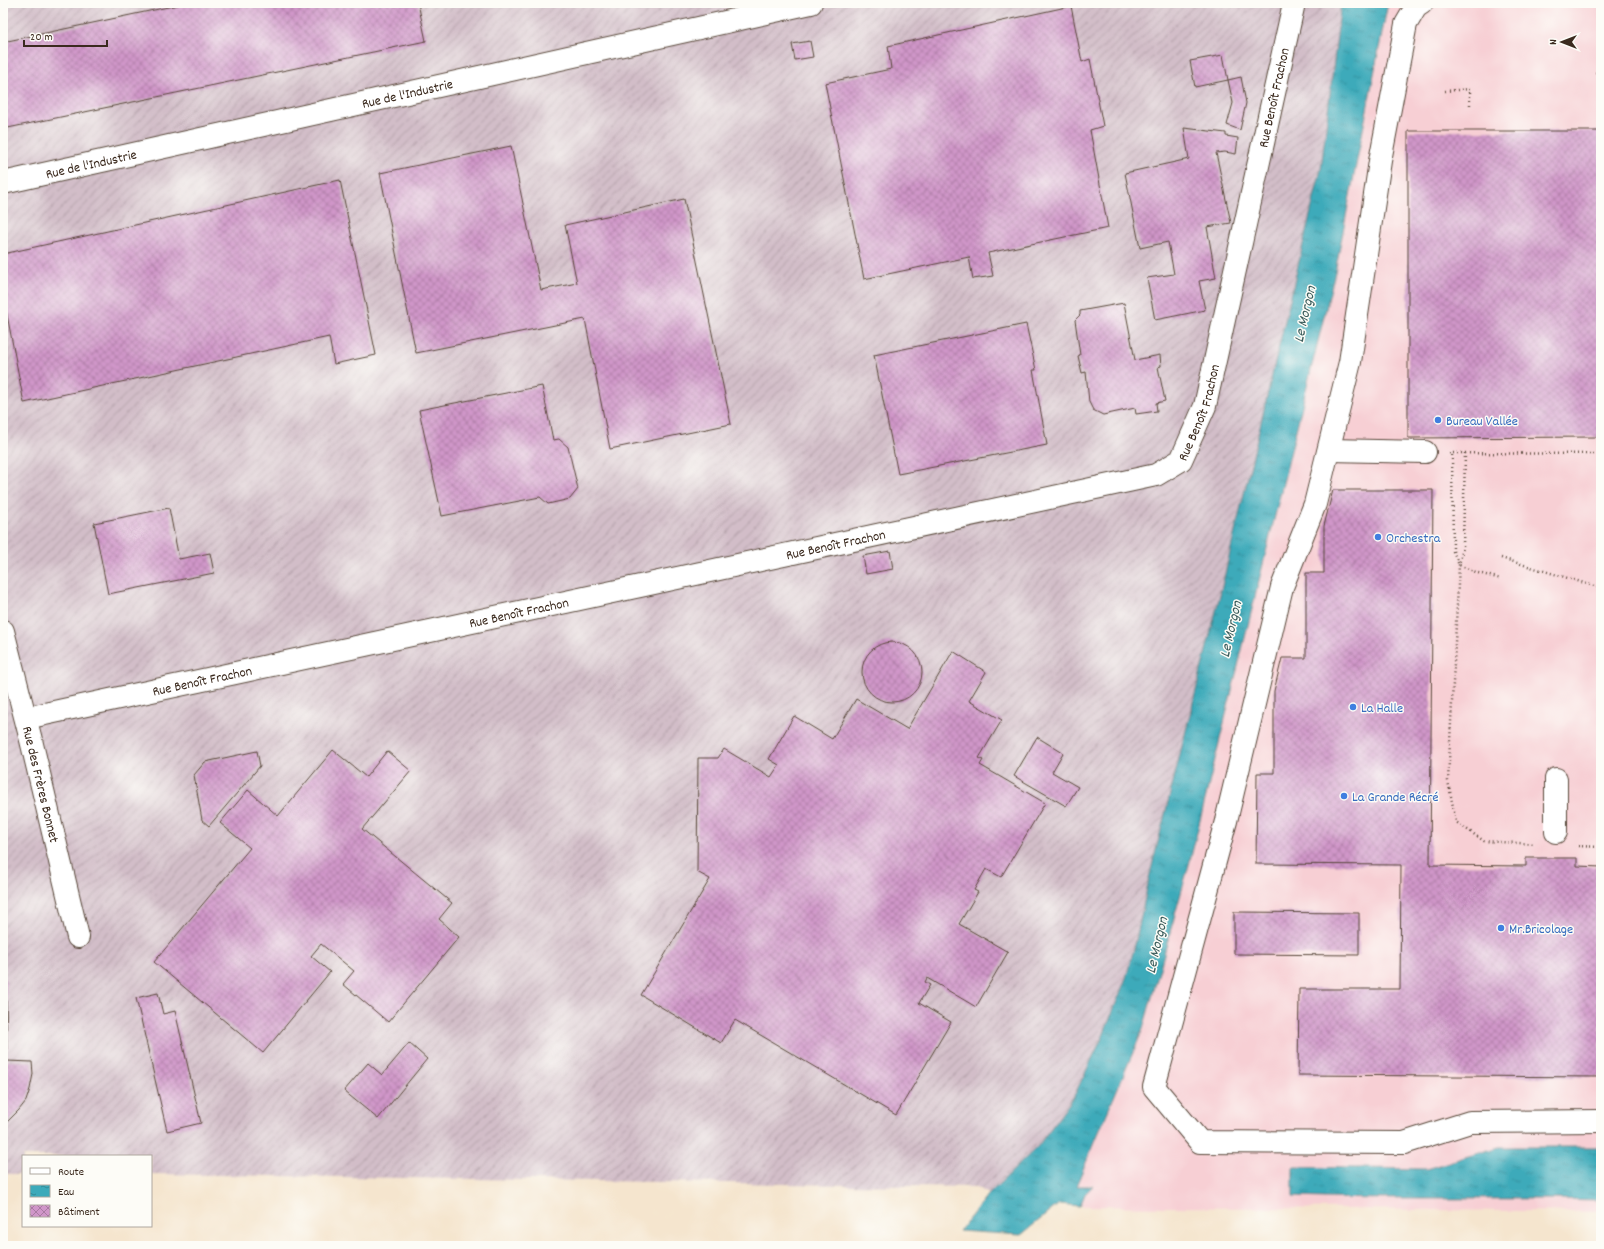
<svg xmlns="http://www.w3.org/2000/svg" width="1604" height="1249" viewBox="0 0 1604 1249" font-family="Dekko,sans-serif">
	<style>
		.built { fill: #f7cfd4 }
		.industrial { fill: url(#industrial-furrows) }
		.water { fill: url(#water-ripples); stroke: #3c6a6c }
		.building { fill: url(#building-cross-hatch) }
		.lines { fill: none; stroke-linecap: round; stroke-linejoin: round }
		.minor-casing { stroke: #574638; stroke-width: 24 }
		.path { stroke: #574638; stroke-width: 2.5; stroke-dasharray: 1 3; stroke-linecap: butt }
		.minor { stroke: #fff; stroke-width: 22 }
		.shop-dot { fill: #3f7fe0; stroke: #fdfcf7; stroke-width: 1.5 }
		.labels { text-anchor: middle; stroke-width: 3; stroke-linejoin: round; paint-order: stroke }
		.street-label { font-size: 14px; fill: #3b2a1e; stroke: #fdfcf7 }
		.shop-label { font-size: 14px; fill: #366cbe; stroke: #fdfcf7; text-anchor: start }
		.water-label { font-size: 15px; font-style: italic; fill: #3b5d5c; stroke: #fdfcf7 }
	</style>
	<defs>
		<pattern id="industrial-furrows" width="10" height="10" patternUnits="userSpaceOnUse"><rect width="10" height="10" fill="#d2bdc8"/><path d="M-1 1l2-2M0 10L10 0M9 11l2-2" fill="none" stroke="#ac9aa2"/></pattern>
		<pattern id="water-ripples" width="26" height="14" patternUnits="userSpaceOnUse"><rect width="26" height="14" fill="#3caaba"/><path d="M2 4q2-2 4 0t4 0M15 11q2-2 4 0t4 0" fill="none" stroke="#348b97"/></pattern>
		<pattern id="building-cross-hatch" width="8" height="8" patternUnits="userSpaceOnUse"><rect width="8" height="8" fill="#d096c9"/><path d="M0 0l8 8M0 8l8-8" fill="none" stroke="#aa7ba3"/></pattern>
	</defs>
	<rect width="100%" height="100%" fill="#fdfcf7"/>
	<filter id="ink" filterUnits="userSpaceOnUse"><feTurbulence type="fractalNoise" baseFrequency=".025" numOctaves="2"/><feDisplacementMap in="SourceGraphic" scale="8" xChannelSelector="R" yChannelSelector="G"/><feConvolveMatrix kernelMatrix="1 2 1 2 8 2 1 2 1" color-interpolation-filters="sRGB"/></filter>
	<filter id="wash" filterUnits="userSpaceOnUse"><feTurbulence type="fractalNoise" baseFrequency=".012" numOctaves="4" result="noise"/><feDisplacementMap in="SourceGraphic" scale="16" xChannelSelector="R" yChannelSelector="G"/><feGaussianBlur stdDeviation="0.9" result="paint"/><feColorMatrix in="noise" values="0 0 0 0 0 0 0 0 0 0 0 0 0 0 0 0 0 1.4 0 .05"/><feComposite in="paint" operator="in"/></filter>
	<g filter="url(#wash)">
		<rect width="100%" height="100%" fill="#f5e5ce"/>
		<!-- built -->
		<path class="built" d="M1388,3H1601V1212L1080,1206L1085,1194L1092,1186H1075L1143,1029L1190,861L1335,272Z"/>
		<!-- industrial -->
		<path class="industrial" d="M3,3H1341L1321,169L1220,595L1150,874L1135,945L1126,978L1103,1036L1073,1098L1038,1146L989,1194L976,1187L151,1174V1156H23V1174H3Z"/>
		<!-- water -->
		<g class="water">
			<path d="M1341,3H1388L1335,272L1190,861L1143,1029L1076,1186H1093L1085,1194L1080,1206L1059,1204L1021,1235L959,1231L989,1194L1038,1146L1073,1098L1103,1036L1126,978L1135,945L1150,874L1220,595L1321,169Z"/>
			<path d="M1498,1147H1601V1200C1498,1197 1395,1201 1293,1197V1167L1426,1169Z"/>
		</g>
		<g id="blocks">
			<!-- building -->
			<g class="building">
				<path d="M187,3H418L426,41L3,129V42Z"/>
				<path d="M1071,6L1082,62L1090,59L1103,126L1090,130L1108,228L988,253L993,276L973,279L969,257L864,279L825,83L891,69L888,46Z"/>
				<path d="M810,41L813,57L795,60L792,44Z"/>
				<path d="M1223,55L1228,80L1241,77L1246,103L1240,130L1227,125L1233,103L1228,80L1195,87L1190,61Z"/>
				<path d="M1184,128L1226,133V136L1238,138L1236,154L1225,152L1216,153L1231,223L1207,227L1216,278L1199,281L1205,310L1155,320L1147,278L1174,274L1168,242L1140,248L1125,173L1189,159Z"/>
				<path d="M1408,131H1601V437L1408,438Z"/>
				<path d="M511,146L541,290L577,283L565,225L684,199L731,424L610,449L585,319L416,353L380,173Z"/>
				<path d="M340,180L376,355L334,364L329,337L24,403L3,294V254Z"/>
				<path d="M1124,303L1135,360L1160,355L1161,366L1158,367L1165,401L1156,403L1157,411L1136,414L1135,408L1103,415L1093,410L1089,402L1086,372L1082,373L1078,356L1080,355L1075,320L1080,315V311Z"/>
				<path d="M1026,324L1036,370H1033L1047,445L898,474L874,355Z"/>
				<path d="M542,386L553,440L559,439L568,447L578,489L570,499L548,504L540,497L442,516L419,410Z"/>
				<path d="M1333,490H1433L1430,865L1526,866V858H1577V866L1601,867V1077L1298,1075L1299,989H1400L1401,865L1256,864L1257,773H1274V691L1282,658H1306V573H1324V526Z"/>
				<path d="M169,508L179,559L210,553L214,573L108,594L94,523Z"/>
				<path d="M890,551L893,569L866,574L863,556Z"/>
				<circle cx="892" cy="672" r="30"/>
				<path d="M953,651L986,672L969,701L1002,720L979,758L983,760L980,765L1045,803L1001,877L986,869L974,890L978,892L959,924L1008,952L976,1007L927,978L925,982L930,985L919,1003L951,1022L896,1115L735,1020L721,1043L641,995L710,879L697,872L698,758H718L724,749L771,777L779,765L769,759L794,716L832,739L856,699L907,729Z"/>
				<path d="M1037,737L1063,753L1052,772L1078,787L1066,806L1014,776Z"/>
				<path d="M333,750L366,777L387,751L411,771L362,829L452,903L439,919L459,937L388,1022L343,984L354,971L321,944L311,956L330,972L263,1053L154,962L250,848L220,823L248,790L278,816Z"/>
				<path d="M257,751L260,766L209,826L202,820L194,775L205,762Z"/>
				<path d="M1234,912L1359,913V955L1234,954Z"/>
				<path d="M3,977L6,979L7,1061L32,1062L33,1074L30,1089L26,1101L19,1110L3,1126Z"/>
				<path d="M158,993L163,1014L175,1011L201,1123L167,1131L136,998Z"/>
				<path d="M409,1043L427,1059L378,1119L344,1091L368,1063L382,1075Z"/>
			</g>
		</g>
	</g>
	<g filter="url(#ink)">
		<use href="#blocks" fill-opacity="0" stroke="#574638" stroke-width="1"/>
		<g class="lines">
			<defs>
				<g id="minor">
					<path d="M1422,3L1416,7L1406,24L1380,161L1350,362L1315,504L1282,587L1226,821L1154,1087L1200,1142L1404,1143L1470,1122L1601,1121"/>
					<path id="s1" d="M3,183L811,3"/>
					<path d="M1329,450L1425,452"/>
					<path id="s2" d="M3,631L31,740L78,937"/>
					<path id="s3" d="M26,718L1156,475L1181,460L1205,406L1294,3"/>
					<path d="M1556,832V779"/>
				</g>
			</defs>
			<!-- minor casing -->
			<use href="#minor" class="minor-casing"/>
			<!-- path -->
			<g class="path">
				<path d="M1595,73H1601"/>
				<path d="M1445,91L1470,89V106"/>
				<path d="M1449,453L1601,454"/>
				<path d="M1465,453L1463,548L1459,565L1448,781L1456,822L1484,841L1535,844"/>
				<path d="M1452,455L1453,551L1459,565L1478,573L1501,579"/>
				<path d="M1501,558L1601,588"/>
				<path d="M1578,846L1601,847"/>
			</g>
			<!-- minor -->
			<use href="#minor" class="minor"/>
		</g>
	</g>
	<!-- markers -->
	<g class="shop-dot">
		<circle cx="1438" cy="420" r="4"/>
		<circle cx="1378" cy="537" r="4"/>
		<circle cx="1353" cy="707" r="4"/>
		<circle cx="1344" cy="796" r="4"/>
		<circle cx="1501" cy="928" r="4"/>
	</g>
	<g class="labels">
		<!-- street labels -->
		<g class="street-label">
			<text dy="5" stroke="none"><textPath href="#s1" startOffset="414">Rue de l'Industrie</textPath></text>
			<text dy="5" stroke="none"><textPath href="#s3" startOffset="1560">Rue Benoît Frachon</textPath></text>
			<text dy="5" stroke="none"><textPath href="#s1" startOffset="90">Rue de l'Industrie</textPath></text>
			<text dy="5" stroke="none"><textPath href="#s3" startOffset="1236">Rue Benoît Frachon</textPath></text>
			<text dy="5" stroke="none"><textPath href="#s3" startOffset="828">Rue Benoît Frachon</textPath></text>
			<text dy="5" stroke="none"><textPath href="#s3" startOffset="504">Rue Benoît Frachon</textPath></text>
			<text dy="5" stroke="none"><textPath href="#s3" startOffset="180">Rue Benoît Frachon</textPath></text>
			<text dy="5" stroke="none"><textPath href="#s2" startOffset="158">Rue des Frères Bonnet</textPath></text>
		</g>
		<!-- shop labels -->
		<g class="shop-label">
			<text x="1446" y="425">Bureau Vallée</text>
			<text x="1386" y="542">Orchestra</text>
			<text x="1361" y="712">La Halle</text>
			<text x="1352" y="801">La Grande Récré</text>
			<text x="1509" y="933">Mr.Bricolage</text>
		</g>
		<!-- water labels -->
		<g class="water-label">
			<text transform="translate(1304 314) rotate(-77)" y="5">Le Morgon</text>
			<text transform="translate(1230 629) rotate(-77)" y="5">Le Morgon</text>
			<text transform="translate(1156 945) rotate(-77)" y="5">Le Morgon</text>
		</g>
	</g>
	<!-- margin -->
	<rect width="1604" height="1249" fill="none" stroke="#fdfcf7" stroke-width="16"/>
	<!-- legend -->
	<rect x="22" y="1155" width="130" height="72" fill="#fdfcf7" stroke="#afa8a0"/>
	<rect x="30" y="1168" width="20" height="6" fill="#ffffff" stroke="#afa8a0"/>
	<text x="58" y="1175" font-size="12" fill="#3b2a1e">Route</text>
	<rect x="30" y="1185" width="20" height="12" fill="url(#water-ripples)" stroke="#afa8a0"/>
	<text x="58" y="1195" font-size="12" fill="#3b2a1e">Eau</text>
	<rect x="30" y="1205" width="20" height="12" fill="url(#building-cross-hatch)" stroke="#afa8a0"/>
	<text x="58" y="1215" font-size="12" fill="#3b2a1e">Bâtiment</text>
	<!-- north arrow -->
	<g transform="translate(1562 42) rotate(270)" stroke="#fdfcf7" stroke-width="3" paint-order="stroke">
	<path d="M0-3L7 15L0 10L-7 15Z" fill="#3b2a1e"/>
	<text y="-6" font-size="11" font-weight="bold" text-anchor="middle" fill="#3b2a1e">N</text>
	</g>
	<!-- scale -->
	<path d="M24 40v6h83v-6" fill="none" stroke="#3b2a1e" stroke-width="2"/>
	<text x="30" y="40" font-size="12" fill="#3b2a1e" stroke="#fdfcf7" stroke-width="3" paint-order="stroke">20 m</text>
</svg>
